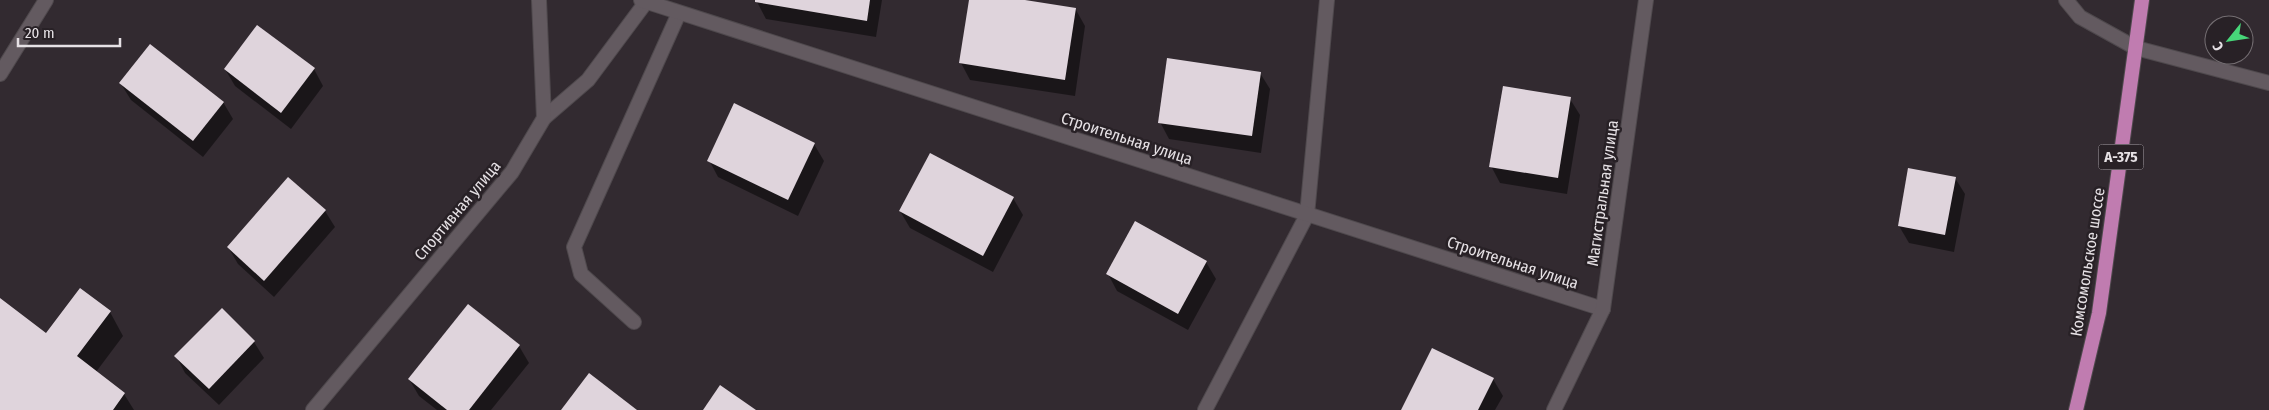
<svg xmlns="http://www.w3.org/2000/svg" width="2269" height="410" viewBox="0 0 2269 410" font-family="'Fira Sans Condensed',sans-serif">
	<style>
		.shadow { fill: #0007 }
		.building { fill: #dfd4dc }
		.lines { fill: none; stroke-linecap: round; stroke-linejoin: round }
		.service-casing { stroke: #4f494d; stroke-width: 16 }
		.minor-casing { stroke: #4f494d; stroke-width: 16 }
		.trunk-casing { stroke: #4f494d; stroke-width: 16 }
		.service { stroke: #635a60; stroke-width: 14 }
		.minor { stroke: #635a60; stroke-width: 14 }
		.trunk { stroke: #c07cb0; stroke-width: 14 }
		.labels { text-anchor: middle; stroke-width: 5; stroke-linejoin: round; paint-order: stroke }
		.shield { fill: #282126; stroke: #ada7ac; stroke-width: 1 }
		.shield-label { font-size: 15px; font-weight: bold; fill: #e6e1e5 }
		.street-label { font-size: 16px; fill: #e6e1e5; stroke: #282126 }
	</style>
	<rect width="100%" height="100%" fill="#322a30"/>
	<!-- shadow -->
	<g class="shadow">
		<path d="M756,0H882L876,37L766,19Z"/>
		<path d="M971,0H1017L1076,10L1085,26L1075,96L970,80L961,63Z"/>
		<path d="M225,69H314L323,86L291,129L235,86Z"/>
		<path d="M1260,73L1270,89L1261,153L1169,139L1160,122Z"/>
		<path d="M121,84L223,102L233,119L203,157L131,100Z"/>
		<path d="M1570,99L1580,115L1567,194L1500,183L1491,166Z"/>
		<path d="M814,144L824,161L798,216L718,177L709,160Z"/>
		<path d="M930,154L1013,198L1023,215L993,272L910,228L900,211Z"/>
		<path d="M1955,178L1965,194L1954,252L1909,243L1899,226Z"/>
		<path d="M325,211L335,227L274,297L238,264L228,247Z"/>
		<path d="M1206,262L1216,279L1188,330L1117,291L1108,274Z"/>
		<path d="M0,300L47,334L110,312L123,336L96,372L124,394L134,410H0Z"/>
		<path d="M468,305L519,346L529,363L491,410H437L419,396L409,379Z"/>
		<path d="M222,309L254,342L264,358L219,405L185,373L176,356Z"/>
		<path d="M1493,379L1503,396L1495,410H1403Z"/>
	</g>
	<!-- building -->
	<g class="building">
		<path d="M755,0H870L867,21L755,2Z"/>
		<path d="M969,0H1025L1076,8L1065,80L959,63Z"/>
		<path d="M257,25L315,68L281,113L224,69Z"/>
		<path d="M150,44L224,102L193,141L119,83Z"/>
		<path d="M1167,58L1261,72L1252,136L1158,123Z"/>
		<path d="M1503,86L1571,97L1558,178L1489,167Z"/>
		<path d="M734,103L815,143L788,200L707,161Z"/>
		<path d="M930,153L1014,197L983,256L899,211Z"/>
		<path d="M1908,168L1956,177L1945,235L1898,226Z"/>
		<path d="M288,177L326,210L264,281L227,247Z"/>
		<path d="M1135,221L1207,261L1178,314L1106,274Z"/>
		<path d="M80,288L111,311L77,356L125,393L113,410H0V298L46,333Z"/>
		<path d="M468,304L520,345L469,410H447L408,379Z"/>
		<path d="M222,308L255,341L209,389L174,356Z"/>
		<path d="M1432,348L1494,378L1478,410H1401Z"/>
		<path d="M589,373L637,410H561Z"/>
		<path d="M720,385L756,410H703Z"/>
	</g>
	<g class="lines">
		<defs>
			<g id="service">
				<path d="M2066,0L2080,17L2136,48L2269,83"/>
				<path d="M544,118L588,80L646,2"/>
				<path d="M634,322L581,274L574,247L679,13"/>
				<path d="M1205,410L1307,215L1327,0"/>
			</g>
			<g id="minor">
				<path d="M641,0L1603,309"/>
				<path d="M0,74L46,0"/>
				<path d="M313,410L512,172L544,118L539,0"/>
				<path d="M1554,410L1603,309L1646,0"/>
			</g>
			<path id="trunk" d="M2076,410L2099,313L2142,0"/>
		</defs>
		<!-- service casing -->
		<use href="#service" class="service-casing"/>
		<!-- minor casing -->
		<use href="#minor" class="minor-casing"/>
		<!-- trunk casing -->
		<use href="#trunk" class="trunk-casing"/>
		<!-- service -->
		<use href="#service" class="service"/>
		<!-- minor -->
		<use href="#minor" class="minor"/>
		<!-- trunk -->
		<use href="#trunk" class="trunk"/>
	</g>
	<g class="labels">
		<!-- shield labels -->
		<rect class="shield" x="2098.5" y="144.5" width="45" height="25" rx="4"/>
		<g class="shield-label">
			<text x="2121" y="162">А-375</text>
		</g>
		<!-- street labels -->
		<g class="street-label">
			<text transform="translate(1127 138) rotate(18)" y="6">Строительная улица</text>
			<text transform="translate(1602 193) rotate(-82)" y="6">Магистральная улица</text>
			<text transform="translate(457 210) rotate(-50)" y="6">Спортивная улица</text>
			<text transform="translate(1513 262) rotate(18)" y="6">Строительная улица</text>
			<text transform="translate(2087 262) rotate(-81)" y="6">Комсомольское шоссе</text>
		</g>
	</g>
	<!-- north arrow -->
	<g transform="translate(2229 40) rotate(240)"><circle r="24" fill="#282126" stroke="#746e72"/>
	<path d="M0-4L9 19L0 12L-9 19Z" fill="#47d779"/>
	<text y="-8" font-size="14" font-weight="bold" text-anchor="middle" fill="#e6e1e5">С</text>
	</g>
	<!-- scale -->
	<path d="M18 38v8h102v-8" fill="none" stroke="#e6e1e5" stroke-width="2.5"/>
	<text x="25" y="38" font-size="15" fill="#e6e1e5" stroke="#282126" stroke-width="4" paint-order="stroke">20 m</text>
</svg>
